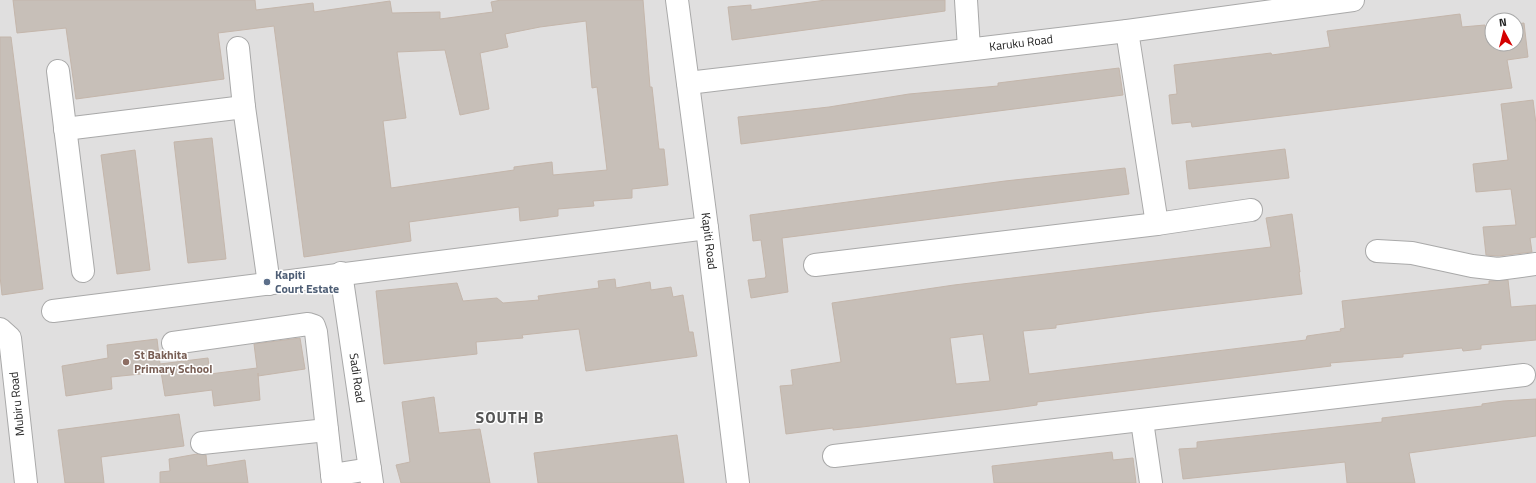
<svg xmlns="http://www.w3.org/2000/svg" width="1536" height="483" viewBox="0 0 1536 483" font-family="'Titillium Web',sans-serif">
	<style>
		.residential { fill: #e0dfdf; fill-rule: evenodd }
		.building { fill: #c7bfb8; stroke: #c4b6ab; fill-rule: evenodd }
		.lines { fill: none; stroke-linecap: round; stroke-linejoin: round }
		.minor-casing { stroke: #a9a9a9; stroke-width: 24 }
		.minor { stroke: #fff; stroke-width: 22 }
		.service-dot { fill: #5c6f8a; stroke: #fff; stroke-width: 1.5 }
		.education-dot { fill: #8d6e63; stroke: #fff; stroke-width: 1.5 }
		.labels { text-anchor: middle; stroke-width: 3; stroke-linejoin: round; paint-order: stroke }
		.street-label { font-size: 12px; fill: #222; stroke: #fff }
		.service-label { font-size: 12px; font-weight: bold; fill: #4e5e75; stroke: #fff; text-anchor: start }
		.education-label { font-size: 12px; font-weight: bold; fill: #785e54; stroke: #fff; text-anchor: start }
		.district-label { font-size: 16px; font-weight: bold; letter-spacing: 1px; fill: #555; stroke: #fff }
	</style>
	<rect width="100%" height="100%" fill="#f2efe9"/>
	<!-- residential -->
	<path class="residential" d="M0,0H1536V483H0ZM1492,20H1516V44H1492Z"/>
	<!-- building -->
	<g class="building">
		<path d="M13,0H255L256,10L313,3L314,12L390,1L392,13L440,12V19L493,12L491,2L501,0H643L650,87H652L659,149H664L668,185L632,189V198L593,201L594,206L558,209V216L520,221L519,207L409,222L411,241L304,257L274,26L218,33L224,79L76,99L66,28L17,33ZM586,21L592,88L597,87L607,170L553,175L552,162L514,167V170L391,188L383,121L406,118L397,52L445,50L460,115L489,109L480,53L508,47L505,34L540,27Z"/>
		<path d="M826,0H945V11L732,40L728,7L751,5V10Z"/>
		<path d="M1460,14L1462,27L1485,25V27H1492V44H1516V24L1524,23L1528,57L1507,60L1512,88L1192,127L1191,122L1172,124L1169,95L1177,94L1174,65L1271,53L1272,55L1330,47L1327,31Z"/>
		<path d="M0,37H11L43,289L2,295L0,276Z"/>
		<path d="M1119,68L1123,95L741,144L738,117L829,107L909,94L998,86V83Z"/>
		<path d="M1533,100L1536,124V237L1530,238L1532,252L1498,256L1486,255L1483,227L1516,225L1511,189L1476,192L1473,164L1508,160L1501,104Z"/>
		<path d="M212,138L226,259L188,263L174,142Z"/>
		<path d="M1285,149L1289,178L1189,189L1186,161Z"/>
		<path d="M135,150L150,270L117,274L101,155Z"/>
		<path d="M1125,168L1129,194L782,238L788,292L751,298L748,280L765,278L766,276L761,240L753,241L750,215L1005,181Z"/>
		<path d="M1292,214L1300,272H1299L1302,294L1151,312L1056,325V328L1023,331L1029,374L1306,340L1307,336L1341,331L1340,329L1345,328L1342,301L1489,284V281L1508,280L1511,307L1536,305V340L1481,345V349L1463,351L1462,348L1443,350L1403,354V357L1330,363L1331,366L1037,402V405L1009,409L862,427L833,430V428L786,434L780,386L793,385L791,370L841,362L832,303L954,285L1271,247L1266,218ZM983,334L990,381L956,384L950,338Z"/>
		<path d="M615,279L616,288L650,282L651,290L671,287L673,297L683,295L689,332H693L697,356L586,371L579,329L522,335L523,338L476,342L477,354L384,364L376,291L457,283L463,301L497,298L503,303L539,300L538,296L599,288L598,281Z"/>
		<path d="M300,338L305,369L258,376V373L260,400L214,406L212,390L165,396L161,372L111,377L112,389L66,396L62,366L108,358L107,345L157,339L160,364L208,358L210,374L257,368L254,344Z"/>
		<path d="M434,397L439,433L480,429L490,483H401L396,465L410,462L402,402Z"/>
		<path d="M1536,399V436L1409,453L1415,483H1347L1345,462L1183,479L1179,449L1197,448V442L1382,422V418L1482,406V404L1503,401Z"/>
		<path d="M179,414L184,446L101,457L104,483H65L58,430Z"/>
		<path d="M677,435L684,483H538L534,453Z"/>
		<path d="M1112,452L1113,460L1133,458L1136,483H994L992,466Z"/>
		<path d="M197,454L206,455L207,466L245,460L248,483H160V472L170,471L169,459Z"/>
	</g>
	<g class="lines">
		<defs>
			<g id="minor">
				<path d="M677,0L707,228L738,483"/>
				<path d="M966,0L969,49"/>
				<path d="M1127,31L1157,224"/>
				<path d="M238,48L244,107L269,284"/>
				<path d="M58,71L83,271"/>
				<path d="M688,83L1127,31L1353,0"/>
				<path d="M65,129L244,107"/>
				<path d="M1377,251L1412,253L1472,266L1498,269L1536,264"/>
				<path d="M815,265L1157,224L1251,210"/>
				<path d="M341,273L372,483"/>
				<path d="M53,311L707,228"/>
				<path d="M0,329L10,338L26,483"/>
				<path d="M173,343L308,324L314,326L316,332L333,483"/>
				<path d="M1142,421L1151,483"/>
				<path d="M202,443L327,430"/>
				<path d="M834,456L1524,375"/>
				<path d="M332,475L370,469"/>
			</g>
		</defs>
		<!-- minor casing -->
		<use href="#minor" class="minor-casing"/>
		<!-- minor -->
		<use href="#minor" class="minor"/>
	</g>
	<!-- markers -->
	<circle class="service-dot" cx="267" cy="282" r="4"/>
	<circle class="education-dot" cx="126" cy="362" r="4"/>
	<g class="labels">
		<!-- street labels -->
		<g class="street-label">
			<text transform="translate(1021 43) rotate(-7)" y="4">Karuku Road</text>
			<text transform="translate(709 241) rotate(83)" y="4">Kapiti Road</text>
			<text transform="translate(357 378) rotate(82)" y="4">Sadi Road</text>
			<text transform="translate(17 404) rotate(-96)" y="4">Mubiru Road</text>
		</g>
		<!-- service labels -->
		<g class="service-label">
			<text x="275" y="279">Kapiti<tspan x="275" dy="14">Court Estate</tspan></text>
		</g>
		<!-- education labels -->
		<g class="education-label">
			<text x="134" y="359">St Bakhita<tspan x="134" dy="14">Primary School</tspan></text>
		</g>
		<!-- district labels -->
		<g class="district-label">
			<text x="510" y="423">SOUTH B</text>
		</g>
	</g>
	<!-- north arrow -->
	<g transform="translate(1504 32) rotate(353)"><circle r="19" fill="#ffffff" stroke="#a7a7a7"/>
	<path d="M0-3L7 15L0 10L-7 15Z" fill="#d40000"/>
	<text y="-6" font-size="11" font-weight="bold" text-anchor="middle" fill="#222222">N</text>
	</g>
</svg>
